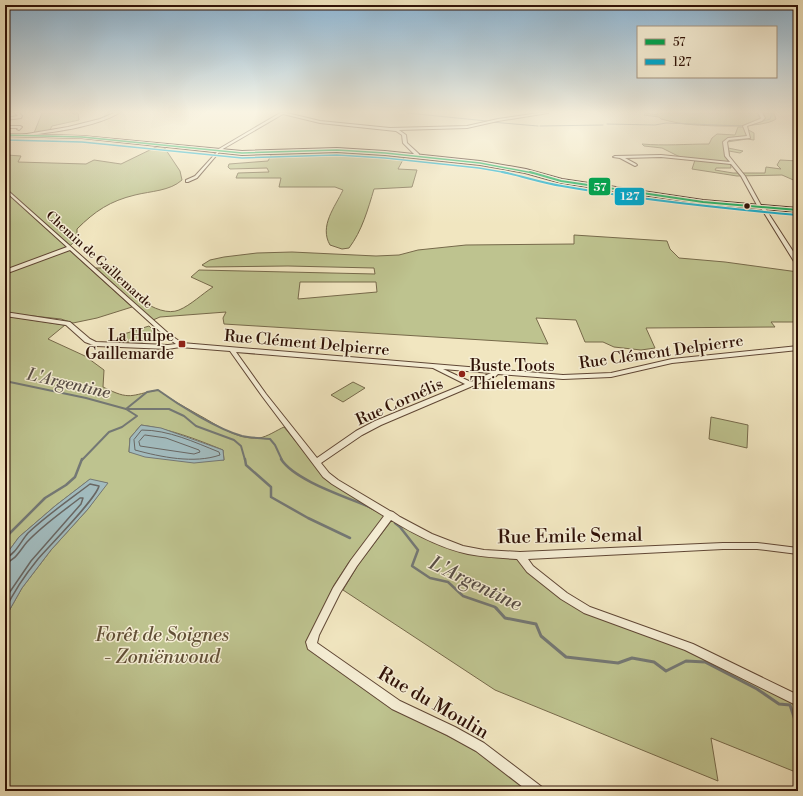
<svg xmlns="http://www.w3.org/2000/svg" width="803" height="796" viewBox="0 0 803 796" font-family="'Libre Bodoni',serif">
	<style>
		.green { fill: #bec38f; stroke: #776a4b; fill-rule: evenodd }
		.water { fill: #a2bcbf; stroke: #747875 }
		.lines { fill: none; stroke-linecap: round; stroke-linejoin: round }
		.shore-far1 { stroke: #696763; stroke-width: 1 }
		.shore { stroke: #696763; stroke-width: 1.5 }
		.stream-far3 { stroke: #747875; stroke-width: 1 }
		.stream-far2 { stroke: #747875; stroke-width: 2 }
		.stream-far1 { stroke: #747875; stroke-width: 2.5 }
		.stream { stroke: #747875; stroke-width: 3 }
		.minor-casing { stroke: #604735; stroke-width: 2 }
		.secondary-casing { stroke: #301207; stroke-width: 2 }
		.minor { fill: #f6efd6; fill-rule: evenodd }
		.secondary { fill: #f6efd6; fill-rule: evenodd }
		.bus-1-far1-casing { stroke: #f6efd6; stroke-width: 3 }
		.bus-1-casing { stroke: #f6efd6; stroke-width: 4 }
		.bus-2-far1-casing { stroke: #f6efd6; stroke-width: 3 }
		.bus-2-casing { stroke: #f6efd6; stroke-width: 4 }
		.bus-1-far1 { stroke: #00a651; stroke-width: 1.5 }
		.bus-1 { stroke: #00a651; stroke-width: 2 }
		.bus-2-far1 { stroke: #00a9ce; stroke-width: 1.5 }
		.bus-2 { stroke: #00a9ce; stroke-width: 2 }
		.bus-dot { fill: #301207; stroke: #f6efd6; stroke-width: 1.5 }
		.poi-dot { fill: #8f2418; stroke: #f6efd6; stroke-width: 1.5 }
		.labels { text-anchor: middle; stroke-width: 3; stroke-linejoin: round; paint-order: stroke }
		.far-street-label { font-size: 13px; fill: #301207; stroke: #f6efd6 }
		.poi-label { font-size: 16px; fill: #301207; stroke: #f6efd6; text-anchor: end }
		.street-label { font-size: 16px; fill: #301207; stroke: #f6efd6 }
		.water-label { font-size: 17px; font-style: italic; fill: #584e47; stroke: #f6efd6 }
		.near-street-label { font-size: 19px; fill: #301207; stroke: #f6efd6 }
		.near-park-label { font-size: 19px; font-style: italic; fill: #625037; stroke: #f6efd6 }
		.near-water-label { font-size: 20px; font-style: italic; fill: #584e47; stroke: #f6efd6 }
		.line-badge { stroke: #f6efd6; stroke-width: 1.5 }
		.badge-label { font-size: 11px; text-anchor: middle; font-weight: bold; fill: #fff }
	</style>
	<rect width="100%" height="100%" fill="#f1e6c0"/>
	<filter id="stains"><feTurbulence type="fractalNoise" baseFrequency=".005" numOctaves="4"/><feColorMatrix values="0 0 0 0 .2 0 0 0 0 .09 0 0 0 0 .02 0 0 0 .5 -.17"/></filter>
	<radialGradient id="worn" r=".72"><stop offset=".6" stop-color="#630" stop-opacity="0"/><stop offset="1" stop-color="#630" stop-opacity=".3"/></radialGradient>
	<!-- green -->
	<g class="green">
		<path d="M42,113H78L79,120L52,126L49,132L34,133Z"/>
		<path d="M646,113L658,115L657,113H774L776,119C763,129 704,126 685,124C677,123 669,121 661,119L659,117L644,115Z"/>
		<path d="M738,127H743L754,133V140L747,139L727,142L728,148L743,151L740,153L729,151L731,168H716L715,170L733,173H765L766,167L781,169L777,165L780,160L798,161V174L795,175L798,177V182L782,175L737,176L692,169L695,160L684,159L662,148L644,146L642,144C664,146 687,144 709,144L712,138L717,134L735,135Z"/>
		<path d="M158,146L164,147L180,171L182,180C170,191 151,191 135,195C110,201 95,211 77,229V240C61,255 26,264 5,271V156L7,155L21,156L18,162L86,164L94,160L121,164Z"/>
		<path d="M325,151L368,152L405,156L398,169L417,170L412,187L374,189C368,209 362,231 349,248L342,249L330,245C319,226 335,207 343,190L335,187H279L281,178H236L238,173L269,172L267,168L230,169L228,167L229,164L268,161L272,153Z"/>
		<path d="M574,235L667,241L670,249L679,258L725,262L798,272V322H771L775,327L646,328L655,348L641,350L614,347L603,342H585L576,320L536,318L548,344L224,324L223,318L226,312L160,317L153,320L96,268H116C119,288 158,319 179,310C191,305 202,294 213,287L191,277L199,270L375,274L374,268L288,266L206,267L202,265L210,260L224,257L257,253L292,252L376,256L399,255L418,250L466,245L574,244ZM376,282L377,292L298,299L300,282Z"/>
		<path d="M68,249L132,307L97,318L73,323L61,319L5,313V273Z"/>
		<path d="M5,316L65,325L48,339L85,356L104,370L103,387C131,401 130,395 158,390C170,399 183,406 197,414C216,424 236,440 259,438C267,437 277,430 284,427L324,476L363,502L362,504L385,516L349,562L334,585L308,643L394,709L478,751L528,791H5V618L22,588L51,550L88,509L107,483L89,480L55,506L19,537L5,556ZM141,425C170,429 196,439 223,450L224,460L129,452L130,438Z"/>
		<path d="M149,326L157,334L141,343L115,341L124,334Z"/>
		<path d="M353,382L365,388L343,402L331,395Z"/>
		<path d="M711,417L748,425L747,448L709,439Z"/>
		<path d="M392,520L400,526L402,524L441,544L518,558L562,599L688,650L798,705V773L711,738L718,781L495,690L343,590L358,565Z"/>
	</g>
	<!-- water -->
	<g class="water">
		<path d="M141,425L161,428L223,450L224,460L194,463L145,457L129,452L130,438Z"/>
		<path d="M90,479L108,483L88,509L51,550L22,588L5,618V556L19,537L55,506Z"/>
	</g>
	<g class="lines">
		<!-- shore-far1 -->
		<g class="shore-far1">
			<path d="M142,430C169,430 194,442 219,452L220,455C194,464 161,457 135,450L134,440Z"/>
			<path d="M145,435L166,438L199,450L200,452L194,454L140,446L139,442Z"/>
		</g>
		<!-- shore -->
		<g class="shore">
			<path d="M5,558C15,555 21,541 28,533C47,515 69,500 90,484L99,486C96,499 50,545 38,559C25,575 14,591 5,610"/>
			<path d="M5,563C16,560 20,550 27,542C43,525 62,512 80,498H83L81,504L31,561L5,599"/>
		</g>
		<!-- stream-far3 -->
		<g class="stream-far3">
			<path d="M407,113L487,121"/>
			<path d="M770,119L772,113"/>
			<path d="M491,122L538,126"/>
			<path d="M607,124L655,125L666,123L742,126"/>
			<path d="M750,125L770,119"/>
			<path d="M540,126L603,125"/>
		</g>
		<!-- stream-far2 -->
		<g class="stream-far2">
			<path d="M5,381L86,398L126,409H169L184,416L196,426L234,440L241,446L245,460"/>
			<path d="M82,460L109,432L122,427L137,416L126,409L147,392L158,390C180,406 217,429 242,436C251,438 261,438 270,439L275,445L282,460"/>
		</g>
		<!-- stream-far1 -->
		<g class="stream-far1">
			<path d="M245,459L246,465L271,487V497L308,518L350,538"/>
			<path d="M281,459C295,481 347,497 372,508"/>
			<path d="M395,523L400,527L418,550L412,566L430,578L448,582L463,596L495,607L497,609"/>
			<path d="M5,538L45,498L66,485L75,477L82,459"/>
		</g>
		<!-- stream -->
		<path class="stream" d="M496,608L505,618L536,624L541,636L566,657L618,663L632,658L654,662L666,671L686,661L705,662L757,689L779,704L790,705L798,729"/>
		<defs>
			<g id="minor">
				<path d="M15,113H19L22,116L21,118L5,120V118L18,116Z"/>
				<path d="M114,113H119C94,128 51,132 23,136L21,135L68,127L100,119Z"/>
				<path d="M280,113H287L320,121L390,128L467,126L498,119L539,113H548L498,121L467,128L399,130L406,135L407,143L419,154V156L417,157L403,143L402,135L396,131L320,123L283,114L221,150L197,178L188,182H186V180L195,176L217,152V150Z"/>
				<path d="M758,113H762L765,118L762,121L747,126L750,138L729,140L727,142L729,156L745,176L762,207L765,208L798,259V265L795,263L761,208L758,207L741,176L731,164L661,157L625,158L636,164L637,165L635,166L620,158L613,157L615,156L661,155L730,162L725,156L723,142L728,138L747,136L743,126L760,119L761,118Z"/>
				<path d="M5,126H20L22,127L19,130L17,129L18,128H5Z"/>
				<path d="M5,188L169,334L182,343L563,375L611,373L672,359L798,346V350L672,363L611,377L563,379L498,374L496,376L381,425L362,435L321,463L329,473L338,480L390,511L393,512L400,517L432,534L463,546L484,550L520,552L723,543H757L798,548V554L757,549H723L528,559L533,566L567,593L590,607L693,644L798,695V706L685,650L584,613L561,599L527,572L517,559C501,558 484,557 468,554C440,548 414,534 391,520L357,566L340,593L319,635L317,643L400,701L455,727L484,743L542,787L544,791H528L476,751L447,735L392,709L308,649L306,642L333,588L351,560L384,516L332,484L323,477L262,396L230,351L180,347L168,349L96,346L85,342L66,325L5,316V312L70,322L90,339L96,342L168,345L176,344L165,336L70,250L5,274V270L67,247L5,191ZM236,352L433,368L465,384L375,421L356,431L317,458L266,394ZM443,369L491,373L471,382Z"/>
			</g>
			<path id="secondary" d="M5,134L82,136L242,151L337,148L385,151L480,161L526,169L562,179L703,200L798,208V212L703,204L561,183L525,173L480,165L385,155L337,152L242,155L82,138L5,136Z"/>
		</defs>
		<!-- minor casing -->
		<use href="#minor" class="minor-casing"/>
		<!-- secondary casing -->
		<use href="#secondary" class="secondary-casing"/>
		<!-- minor -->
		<use href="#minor" class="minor"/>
		<!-- secondary -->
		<use href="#secondary" class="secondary"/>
		<defs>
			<path id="bus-1-far1" d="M5,135L82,137L242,153L337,150L385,153L480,163L533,173"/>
			<path id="bus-1" d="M530,172L561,181L703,202L798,210"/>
			<path id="bus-2-far1" d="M5,140L82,142L242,158L337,155L385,158L479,168L508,173"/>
			<path id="bus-2" d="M502,172C522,176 542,183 562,186C640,200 719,208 798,215"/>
		</defs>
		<!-- bus-1-far1 casing -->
		<use href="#bus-1-far1" class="bus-1-far1-casing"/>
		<!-- bus-1 casing -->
		<use href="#bus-1" class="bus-1-casing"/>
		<!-- bus-2-far1 casing -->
		<use href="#bus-2-far1" class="bus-2-far1-casing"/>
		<!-- bus-2 casing -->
		<use href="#bus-2" class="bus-2-casing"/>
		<!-- bus-1-far1 -->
		<use href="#bus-1-far1" class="bus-1-far1"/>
		<!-- bus-1 -->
		<use href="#bus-1" class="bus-1"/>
		<!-- bus-2-far1 -->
		<use href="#bus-2-far1" class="bus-2-far1"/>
		<!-- bus-2 -->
		<use href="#bus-2" class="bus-2"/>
	</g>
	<!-- sky -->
	<linearGradient id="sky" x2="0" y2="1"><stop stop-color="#8cb7d8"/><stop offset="0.5" stop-color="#f9f4e3"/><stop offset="1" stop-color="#f9f4e3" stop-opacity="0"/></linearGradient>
	<rect width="803" height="224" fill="url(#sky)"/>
	<!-- markers -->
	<circle class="bus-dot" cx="747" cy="206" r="3.5"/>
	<g class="poi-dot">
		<rect x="178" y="340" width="8" height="8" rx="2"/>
		<circle cx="462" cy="374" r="4"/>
	</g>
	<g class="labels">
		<!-- far-street labels -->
		<g class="far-street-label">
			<text transform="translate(100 259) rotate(42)" y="5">Chemin de Gaillemarde</text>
		</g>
		<!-- poi labels -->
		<g class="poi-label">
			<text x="174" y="341">La Hulpe<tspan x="174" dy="18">Gaillemarde</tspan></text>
			<text x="470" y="371" text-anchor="start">Buste Toots<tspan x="470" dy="18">Thielemans</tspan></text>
		</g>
		<!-- street labels -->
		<g class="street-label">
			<text transform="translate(307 342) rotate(5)" y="6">Rue Clément Delpierre</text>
			<text transform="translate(661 351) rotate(-8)" y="6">Rue Clément Delpierre</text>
			<text transform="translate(399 401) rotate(-24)" y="6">Rue Cornélis</text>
		</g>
		<!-- water labels -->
		<g class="water-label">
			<text transform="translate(69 383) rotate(13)" y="6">L'Argentine</text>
		</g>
		<!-- near-street labels -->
		<g class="near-street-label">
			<text transform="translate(570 535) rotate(-1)" y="7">Rue Emile Semal</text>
			<text transform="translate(434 702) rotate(30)" y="7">Rue du Moulin</text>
		</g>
		<!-- near-park labels -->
		<g class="near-park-label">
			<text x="162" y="641">Forêt de Soignes<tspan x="162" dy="22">- Zoniënwoud</tspan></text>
		</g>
		<!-- near-water labels -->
		<g class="near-water-label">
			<text transform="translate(476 583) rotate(26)" y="7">L'Argentine</text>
		</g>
	</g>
	<g class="line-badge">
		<rect x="588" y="177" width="23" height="19" rx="4" fill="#00a651"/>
		<rect x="614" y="187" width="31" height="19" rx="4" fill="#00a9ce"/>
	</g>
	<g class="badge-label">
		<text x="600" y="191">57</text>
		<text x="630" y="200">127</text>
	</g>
	<!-- margin -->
	<rect width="803" height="796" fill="none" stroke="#f1e6c0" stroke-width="20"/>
	<rect x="6" y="6" width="791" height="784" fill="none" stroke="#301207" stroke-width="2"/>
	<rect x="10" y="10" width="783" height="776" fill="none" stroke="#301207"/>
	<!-- legend -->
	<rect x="637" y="26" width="140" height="52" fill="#f6efd6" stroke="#a79783"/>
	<rect x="645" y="39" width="20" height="6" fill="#00a651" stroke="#a79783"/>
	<text x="673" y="46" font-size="12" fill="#301207">57</text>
	<rect x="645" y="59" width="20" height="6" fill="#00a9ce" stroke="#a79783"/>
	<text x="673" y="66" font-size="12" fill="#301207">127</text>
	<rect width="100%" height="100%" filter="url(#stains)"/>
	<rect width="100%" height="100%" fill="url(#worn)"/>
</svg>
